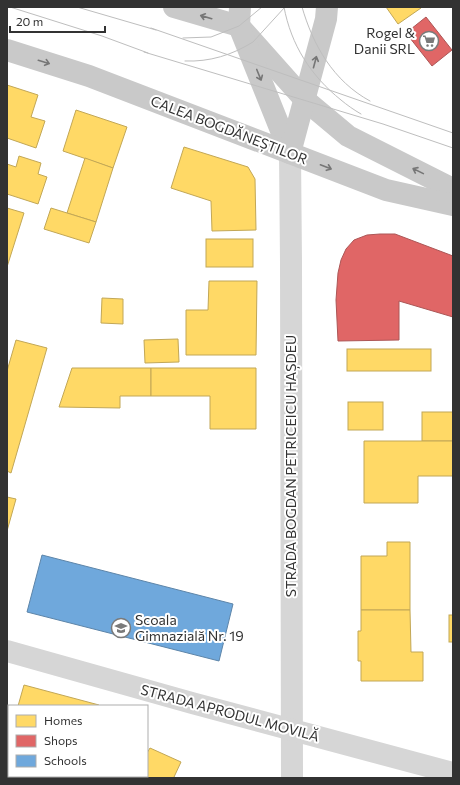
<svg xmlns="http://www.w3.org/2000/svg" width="460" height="785" viewBox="0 0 460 785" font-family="Commissioner,sans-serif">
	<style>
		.homes { fill: #ffd966; stroke: #c2a756 }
		.shops { fill: #e06666; stroke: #ac5656 }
		.schools { fill: #6fa8dc; stroke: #5d85a9 }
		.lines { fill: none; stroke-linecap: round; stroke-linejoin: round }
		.minor { stroke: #d6d6d6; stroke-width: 22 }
		.major { stroke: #c9c9c9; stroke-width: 22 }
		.tram { stroke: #bebebe; stroke-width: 1 }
		.oneway { stroke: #767676 }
		.labels { text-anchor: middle; stroke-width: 4; stroke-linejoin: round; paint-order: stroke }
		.poi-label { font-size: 14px; fill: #323232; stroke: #fff; text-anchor: end }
		.street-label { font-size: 14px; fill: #323232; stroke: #fff }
	</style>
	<rect width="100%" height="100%" fill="#fff"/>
	<!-- homes -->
	<g class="homes">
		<path d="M386,7H421V8L398,24Z"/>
		<path d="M7,85L38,95L31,117L45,121L36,148L7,138Z"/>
		<path d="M76,110L127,127L113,168L63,151Z"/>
		<path d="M184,147L248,167L255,179L256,230L212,231L211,201L171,188Z"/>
		<path d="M19,156L41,163L38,174L47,177L38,204L7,194V164L16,167Z"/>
		<path d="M85,158L113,168L96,222L67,213Z"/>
		<path d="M7,208L24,213L7,267Z"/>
		<path d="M51,208L96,222L89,243L44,229Z"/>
		<rect x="206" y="239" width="47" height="28"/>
		<path d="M209,281H257L256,355H186V310H208Z"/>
		<path d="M102,298L123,299V324L101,323Z"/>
		<path d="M178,339L179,362L145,363L144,340Z"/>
		<path d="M16,340L47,348L11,473L7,471V371Z"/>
		<rect x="347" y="349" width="84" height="22"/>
		<path d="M72,368H151V396H120V408L59,407Z"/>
		<path d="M151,368H256V429H210V396H151Z"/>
		<rect x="348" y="402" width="35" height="28"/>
		<rect x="422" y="412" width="31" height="29"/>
		<path d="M364,441H453V476H418V503H364Z"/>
		<path d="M7,497L16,499L7,531Z"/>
		<path d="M387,542H410V610H361V556H387Z"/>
		<path d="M361,610H410L411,652H423V681H361V661H358V631H361Z"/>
		<rect x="449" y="615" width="4" height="27"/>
		<path d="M24,685L99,705L98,706H18Z"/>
		<path d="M9,741V774L7,773V748Z"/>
		<path d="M150,748L181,762L174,777L177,778H136L137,776H147V753Z"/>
	</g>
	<!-- shops -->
	<g class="shops">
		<path d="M426,17L452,50L432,66L406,33Z"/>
		<path d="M380,234H395L453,256V317L399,301V340L338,341L336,300L338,273L341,260L346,249L354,240L367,235Z"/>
	</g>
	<!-- schools -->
	<path class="schools" d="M42,555L233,604L219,661L27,612Z"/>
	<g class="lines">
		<!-- minor -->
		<g class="minor">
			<path d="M290,153L291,262L292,778"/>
			<path d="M7,651L192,703L453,773"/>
		</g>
		<!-- major -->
		<g class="major">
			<path d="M174,7L239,26L305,100L348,136L453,189"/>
			<path d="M240,7L239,26L290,153"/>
			<path d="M7,50L89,76L386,190L453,205"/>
			<path d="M290,153L326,19L327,7"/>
		</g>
		<!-- tram -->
		<g class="tram">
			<path d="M10,7L102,36L148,53"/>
			<path d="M77,7L156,30"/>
			<path d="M284,7C291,45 311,76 341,100C347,105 354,110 361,114"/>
			<path d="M302,7C313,45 333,81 370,101"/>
			<path d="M151,28L453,133"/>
			<path d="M183,38L211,37L239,26L262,7"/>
			<path d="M144,52L383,124L453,148"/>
			<path d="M185,61C210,62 232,55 253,42L285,7"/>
		</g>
	</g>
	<!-- one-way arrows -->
	<defs><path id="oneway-shaft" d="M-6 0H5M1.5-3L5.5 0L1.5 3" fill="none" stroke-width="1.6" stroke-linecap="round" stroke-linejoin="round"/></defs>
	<g class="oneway">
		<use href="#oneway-shaft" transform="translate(206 17) rotate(-164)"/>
		<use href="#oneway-shaft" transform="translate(44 62) rotate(17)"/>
		<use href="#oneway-shaft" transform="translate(315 62) rotate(-75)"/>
		<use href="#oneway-shaft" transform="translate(259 75) rotate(68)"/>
		<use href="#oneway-shaft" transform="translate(326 167) rotate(21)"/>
		<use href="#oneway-shaft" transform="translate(418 171) rotate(-154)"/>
	</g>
	<!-- icons -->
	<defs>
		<symbol id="supermarket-ring" viewBox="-11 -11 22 22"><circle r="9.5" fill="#fff" stroke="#7a7a7a" stroke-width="1.5"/><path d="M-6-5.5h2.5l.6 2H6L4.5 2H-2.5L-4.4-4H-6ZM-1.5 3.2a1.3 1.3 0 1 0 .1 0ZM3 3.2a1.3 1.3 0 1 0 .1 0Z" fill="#7a7a7a"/></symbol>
		<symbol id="school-ring" viewBox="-11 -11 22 22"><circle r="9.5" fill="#fff" stroke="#7a7a7a" stroke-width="1.5"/><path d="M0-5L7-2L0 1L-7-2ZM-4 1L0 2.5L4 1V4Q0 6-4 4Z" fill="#7a7a7a"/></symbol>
	</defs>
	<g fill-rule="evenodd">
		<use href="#supermarket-ring" x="418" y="30" width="22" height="22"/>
		<use href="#school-ring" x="110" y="617" width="22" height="22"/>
	</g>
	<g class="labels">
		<!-- poi labels -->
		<g class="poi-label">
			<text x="415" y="38">Rogel &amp;<tspan x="415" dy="16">Danii SRL</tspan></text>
			<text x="135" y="625" text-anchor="start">Scoala<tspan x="135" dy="16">Gimnazială Nr. 19</tspan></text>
		</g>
		<!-- street labels -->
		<g class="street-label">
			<text transform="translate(229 130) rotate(21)" y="5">CALEA BOGDĂNEȘTILOR</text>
			<text transform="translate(291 466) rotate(-90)" y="5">STRADA BOGDAN PETRICEICU HAȘDEU</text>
			<text transform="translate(230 713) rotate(15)" y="5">STRADA APRODUL MOVILĂ</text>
		</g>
	</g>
	<!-- border -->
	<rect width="460" height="785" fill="none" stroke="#323232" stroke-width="16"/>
	<!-- legend -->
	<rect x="8" y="705" width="140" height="72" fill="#ffffff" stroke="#adadad"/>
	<rect x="16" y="715" width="20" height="12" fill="#ffd966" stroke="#adadad"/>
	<text x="44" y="725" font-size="12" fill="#323232">Homes</text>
	<rect x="16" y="735" width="20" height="12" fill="#e06666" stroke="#adadad"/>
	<text x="44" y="745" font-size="12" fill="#323232">Shops</text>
	<rect x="16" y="755" width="20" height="12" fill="#6fa8dc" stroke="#adadad"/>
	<text x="44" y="765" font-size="12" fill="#323232">Schools</text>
	<!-- scale -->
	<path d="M10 26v6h95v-6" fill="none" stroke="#323232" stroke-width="2"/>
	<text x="16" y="26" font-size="12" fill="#323232" stroke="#ffffff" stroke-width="3" paint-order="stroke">20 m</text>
</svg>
